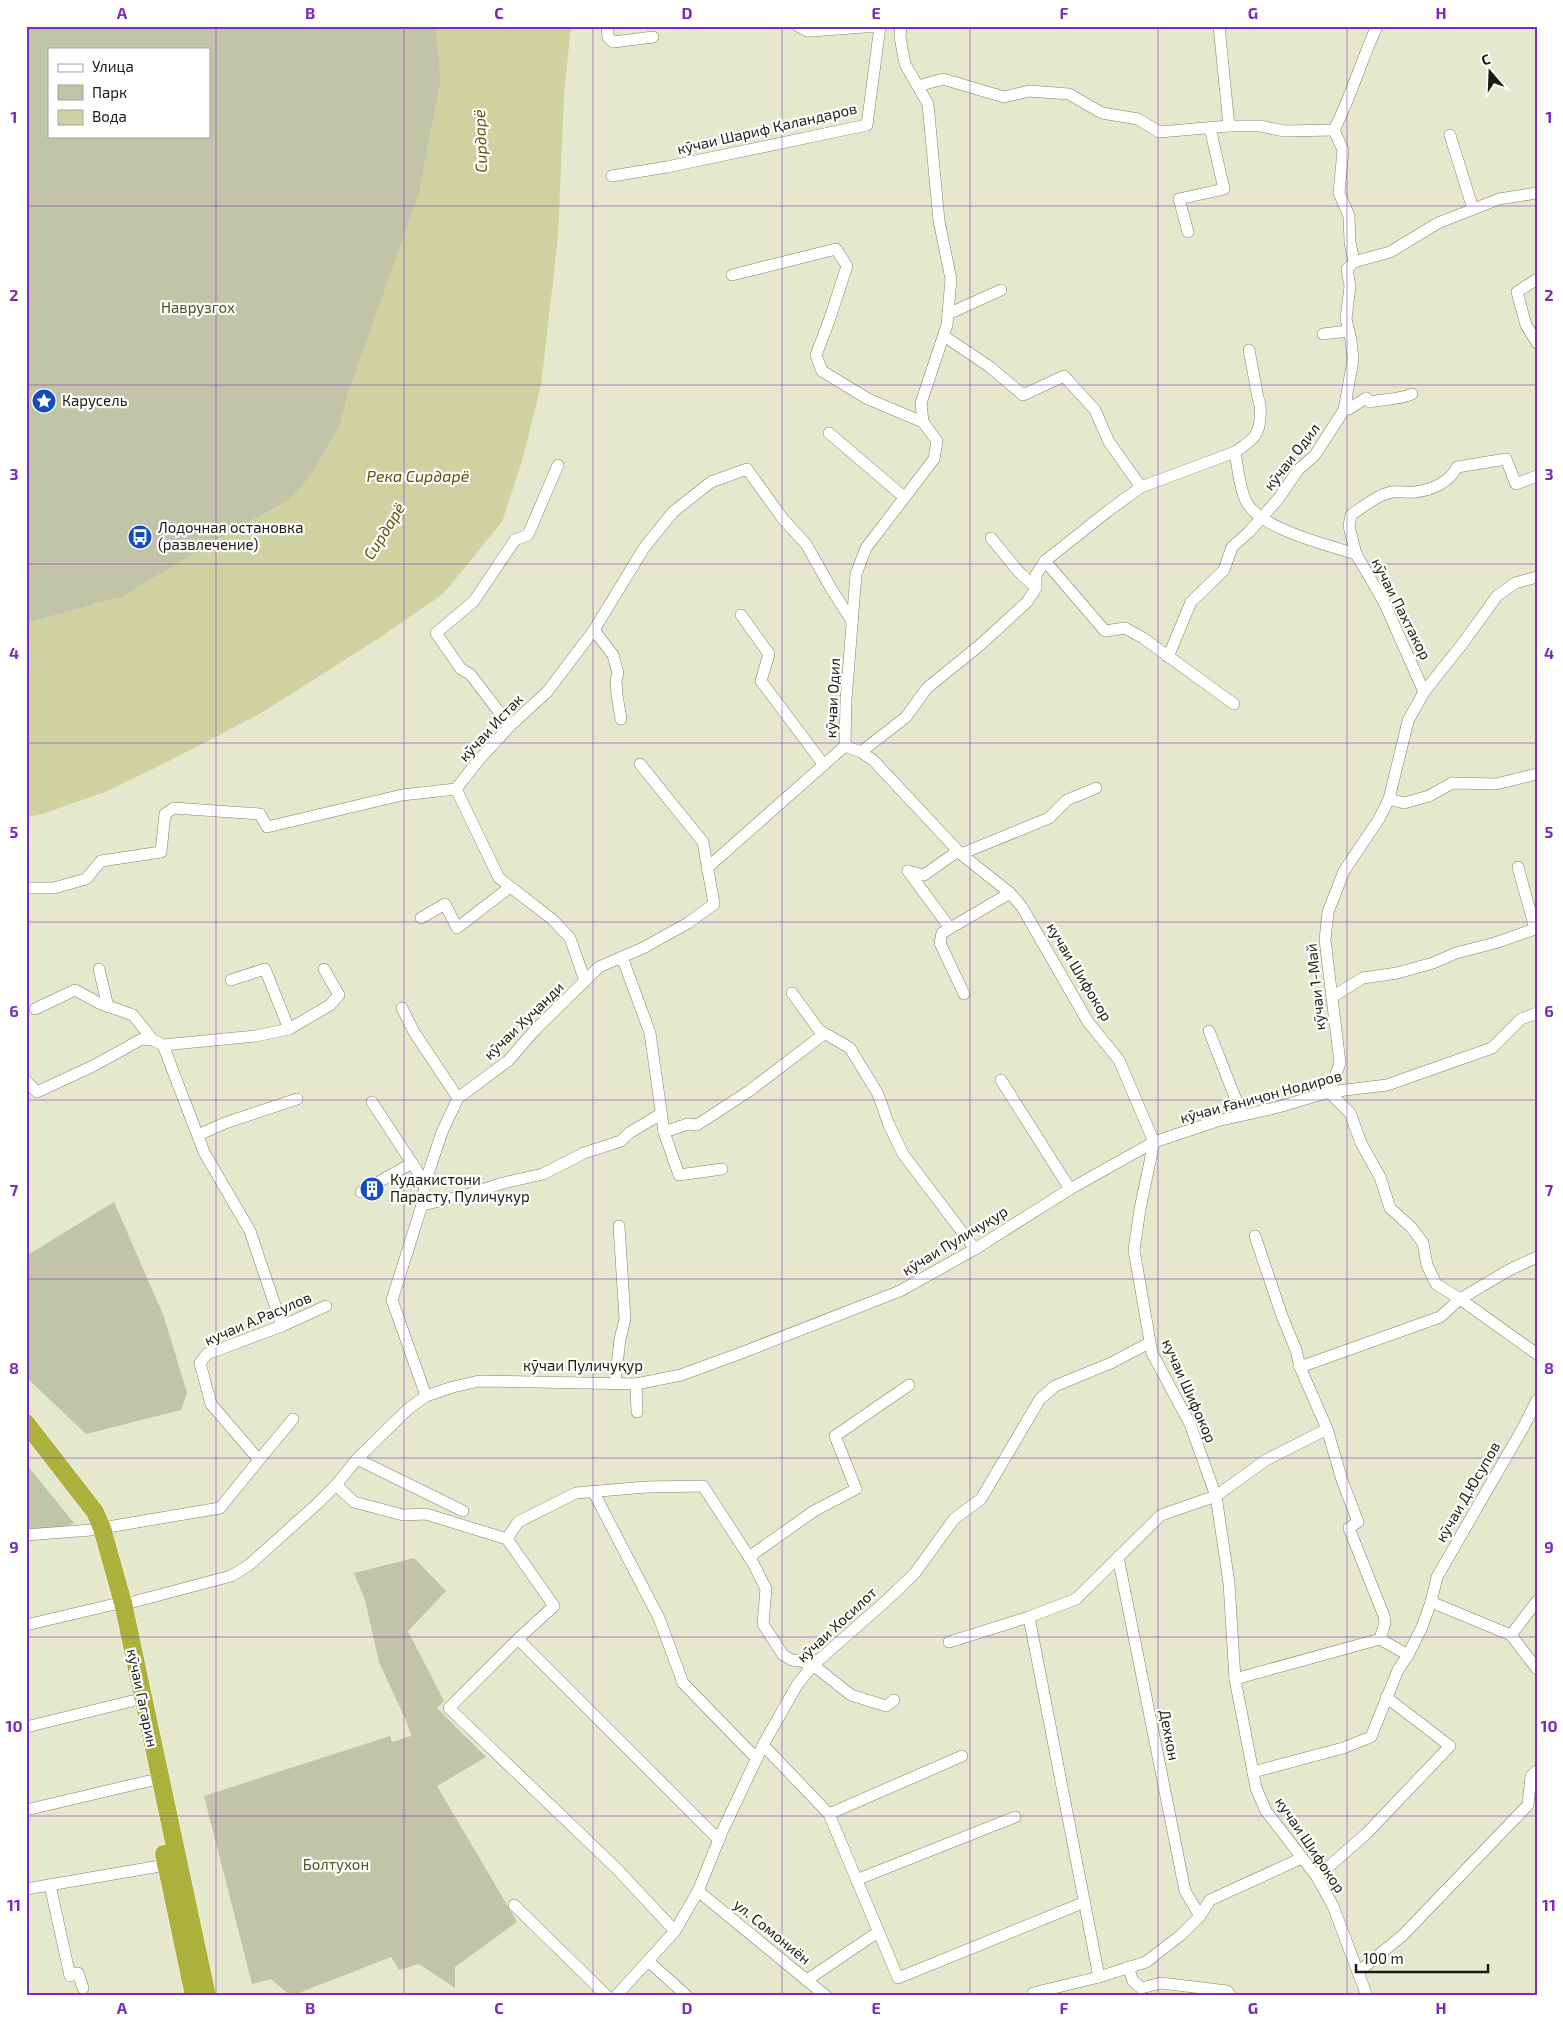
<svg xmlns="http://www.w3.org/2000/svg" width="1563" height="2022" viewBox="0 0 1563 2022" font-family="'Exo 2',sans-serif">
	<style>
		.green { fill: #c1c4a6; fill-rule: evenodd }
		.water { fill: #ced2a0 }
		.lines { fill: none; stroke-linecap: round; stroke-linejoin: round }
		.minor-casing { stroke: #81836a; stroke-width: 12 }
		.highway-casing { stroke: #fff; stroke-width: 19 }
		.minor { stroke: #fff; stroke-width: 11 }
		.highway { stroke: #acb13c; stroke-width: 18 }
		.grid { fill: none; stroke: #7b2cbf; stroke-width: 1; stroke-opacity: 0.55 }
		.labels { text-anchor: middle; stroke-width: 4.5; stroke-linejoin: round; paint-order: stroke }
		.street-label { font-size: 15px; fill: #1a1b11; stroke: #fff }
		.park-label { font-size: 15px; fill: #50531b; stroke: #fff }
		.poi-label { font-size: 15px; fill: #1a1b11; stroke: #fff; text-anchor: start }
		.water-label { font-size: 16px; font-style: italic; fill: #565805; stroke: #fff }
		.neatline { fill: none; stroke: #7b2cbf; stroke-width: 2 }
		.grid-label { font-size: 16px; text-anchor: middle; font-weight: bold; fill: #7b2cbf }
	</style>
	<rect width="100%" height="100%" fill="#e5e8cc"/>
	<!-- green -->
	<g class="green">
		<path d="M26,26H436L441,80L419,194L349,392L339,427L311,476L289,500L224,536L122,597L26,623ZM49,49H209V136H49Z"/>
		<path d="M114,1202L164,1317L187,1393L181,1410L86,1434L26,1377V1256Z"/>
		<path d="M26,1464L74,1523L59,1530L26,1533Z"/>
		<path d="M414,1558L446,1591L408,1631L444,1701L437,1708L486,1757L437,1786L517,1922L455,1967V1988L419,1964L399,1970L391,1957L291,1996L271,1979L252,1984L204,1796L390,1736L392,1742L411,1736L407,1723L379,1662L365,1600L354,1573Z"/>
	</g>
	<!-- water -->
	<path class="water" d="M436,26H571L564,94L558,237L541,385L522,461L502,522L443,594L379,638L263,712L161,765L105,792L42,814L26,817V623L122,597L224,536L289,500L311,476L339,427L349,392L419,194L441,80Z"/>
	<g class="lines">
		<defs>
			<g id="minor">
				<path d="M607,26L608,37L613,42L653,37"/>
				<path d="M798,26L807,31H811L878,26"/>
				<path d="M901,26L900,37L905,64L928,104L939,221L951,279L947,325L921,403L923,422L937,441L934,459L866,548L856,574L846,700L845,746L861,752L873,760L961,854L1010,893L1022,907L1088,1022L1119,1060L1154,1142L1140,1209L1134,1250L1152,1353L1190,1424L1216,1496L1229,1583L1235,1679L1256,1788L1266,1811L1317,1877L1333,1906L1367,1996"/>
				<path d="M1219,26L1229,126"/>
				<path d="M918,86L943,79L1004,97L1029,91L1069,94L1102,113L1138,119L1159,132L1229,126H1260L1284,131L1334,130C1351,97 1361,61 1377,26"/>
				<path d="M1450,135L1473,209"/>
				<path d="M612,176L667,167L867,125L880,26"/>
				<path d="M1188,232L1179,199L1224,189L1210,128"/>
				<path d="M1354,262L1390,252L1438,223L1499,199L1537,193"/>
				<path d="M732,275L836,249L847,266L829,321L816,355L822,371L868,399L923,422"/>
				<path d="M1537,279L1517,292L1526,325L1537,343"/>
				<path d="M948,314L1001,290"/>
				<path d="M1323,334L1348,331"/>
				<path d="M944,336L990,367L1023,395L1064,376L1095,410L1109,442L1141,487"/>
				<path d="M1347,400L1349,409L1366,398L1370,402C1384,399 1398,400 1412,394"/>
				<path d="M829,433L904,497"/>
				<path d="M1235,452C1250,441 1259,438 1260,418C1261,410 1261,405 1258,398L1249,350"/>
				<path d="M991,538L1018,571L1036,588"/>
				<path d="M1356,554L1349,526L1351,515C1363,507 1377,495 1392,492C1399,491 1408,493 1415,492C1432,490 1450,482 1457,467L1506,459L1516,484L1537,476"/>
				<path d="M1045,561L1105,631L1125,628L1143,638L1234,704"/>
				<path d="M741,615L769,654L761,681L824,765"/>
				<path d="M594,630L613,655L618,673L616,680L617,695L621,719"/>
				<path d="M1168,657L1191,602L1224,570L1232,547L1249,532L1279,498L1298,470L1315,455L1344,410L1353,360L1351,340L1346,319L1350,286L1347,269L1354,262L1350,242L1349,216L1339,193L1343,150L1334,130"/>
				<path d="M510,726L470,674L461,669L436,633L474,601L515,540L528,535L558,465"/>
				<path d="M861,752L906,717L927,688L980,645L1027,602L1036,588V575L1045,561L1108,511L1141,487L1235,452C1238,467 1239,487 1246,501C1259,529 1328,545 1356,554L1384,602L1424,692"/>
				<path d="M456,789L499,878L553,920L570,938L585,981"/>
				<path d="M1389,799L1404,803L1429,796L1452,783L1496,784L1537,774"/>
				<path d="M961,854L1049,818L1067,800L1096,788"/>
				<path d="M1518,867L1535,929"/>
				<path d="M707,868L845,746"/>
				<path d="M908,871L950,928"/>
				<path d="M908,871L924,875L958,851"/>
				<path d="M26,888H54L86,879L101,861L161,852L165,814L174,808L260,814L267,827L402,795L456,789L477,762L510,726L547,692L594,630L644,548L673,512L711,482L747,469L783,519L806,544L832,590L852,621"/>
				<path d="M421,918L445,904L457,928L510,887"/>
				<path d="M622,957L650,1033L664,1132L679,1175L722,1169"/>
				<path d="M99,969L108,1007"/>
				<path d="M231,980L265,969L289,1029"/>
				<path d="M792,993L819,1030L850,1048L878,1094L889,1125L903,1154L975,1249"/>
				<path d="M964,994L940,943L942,933L1010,893"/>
				<path d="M1332,997L1363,978L1397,973L1433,963L1456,953L1495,943L1535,929"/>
				<path d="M402,1008L414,1032L458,1098"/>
				<path d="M35,1009L75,990L99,1003L133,1015L153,1040"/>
				<path d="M1209,1031L1242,1115"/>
				<path d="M163,1045L204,1152L250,1231L282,1326"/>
				<path d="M1001,1080L1070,1189"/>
				<path d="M26,1081L37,1092L93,1066L142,1039L153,1040L163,1045L256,1036L289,1029L330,1005L339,995L324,969"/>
				<path d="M1329,1092L1340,1063L1325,940L1328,912L1344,871L1379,819L1389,799L1408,721L1424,692L1463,643L1497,596L1515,583L1537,577"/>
				<path d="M1329,1092L1350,1113L1361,1143L1380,1177L1390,1208L1411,1227L1423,1243L1427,1265L1436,1284L1460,1299L1537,1354"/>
				<path d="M372,1102L425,1183"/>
				<path d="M664,1132L688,1124L697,1125L749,1091L824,1034"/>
				<path d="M198,1135L225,1123L297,1099"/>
				<path d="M361,1192L412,1163"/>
				<path d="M422,1205L463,1196L503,1183L543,1174L584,1153L621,1141L629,1133L661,1114"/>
				<path d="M1300,1367L1440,1317L1460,1299L1509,1270L1537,1257"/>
				<path d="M615,1383L620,1339L625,1319L619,1226"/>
				<path d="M636,1384L637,1412"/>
				<path d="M426,1396L392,1300L422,1205L425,1183L442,1132L458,1098L508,1061L534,1031L599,967L643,948L688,923L714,904L703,842L640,764"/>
				<path d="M357,1459L463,1511"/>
				<path d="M259,1460L293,1419"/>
				<path d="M336,1485L354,1502L403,1515L426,1514L507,1539L554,1606L518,1639L449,1708L617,1869L675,1931"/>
				<path d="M593,1491L659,1618L683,1683L757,1759"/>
				<path d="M102,1528L220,1508L259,1460L211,1404L200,1363L207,1354L282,1326L326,1306"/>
				<path d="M26,1535L91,1530"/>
				<path d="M507,1539L518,1522L576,1493L646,1487L703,1486L753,1563L766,1589L763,1624L783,1655L792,1660L800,1661L813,1665L851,1695L886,1706L894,1700"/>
				<path d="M749,1557L814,1511L856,1489L835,1436L909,1385"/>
				<path d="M1118,1557L1185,1891L1200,1916"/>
				<path d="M1431,1602L1511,1635L1537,1669"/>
				<path d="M1029,1617L1099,1977"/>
				<path d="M26,1625L111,1605L133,1602L231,1576L249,1565L317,1504L336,1485L357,1459L408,1409L426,1396L453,1387L479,1381L636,1384L681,1375L741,1353L900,1291L975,1249L1070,1189L1154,1142L1217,1121L1275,1108L1329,1092L1387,1085L1492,1048L1521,1019L1537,1013"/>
				<path d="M1511,1635L1537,1601"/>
				<path d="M518,1639L719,1840"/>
				<path d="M1380,1639L1408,1655"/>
				<path d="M949,1642L1029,1617L1076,1599L1161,1515L1216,1496L1266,1460L1327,1429"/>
				<path d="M1235,1679L1380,1639L1385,1623L1384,1616L1349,1528L1358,1522L1342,1480L1327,1429L1300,1367L1296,1350L1282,1316L1255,1236"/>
				<path d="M26,1727L132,1701"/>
				<path d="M763,1745L829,1814L898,1978L1085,1902"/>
				<path d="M1253,1772L1343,1748L1371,1737L1398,1670L1408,1655L1422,1627L1431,1602L1437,1577L1523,1428L1537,1400"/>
				<path d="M26,1810L149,1781"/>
				<path d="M829,1814L962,1756"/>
				<path d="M1317,1877L1367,1833L1450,1746L1386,1697"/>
				<path d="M856,1880L1015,1817"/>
				<path d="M50,1885L70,1976L78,1973L83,1988"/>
				<path d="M26,1889L166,1865"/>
				<path d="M698,1891L826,1996"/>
				<path d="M514,1905L607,1996"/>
				<path d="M648,1961L687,1996"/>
				<path d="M1128,1967L1133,1981L1141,1988L1161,1983L1227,1991L1231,1996"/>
				<path d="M1358,1972L1403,1935L1528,1805L1531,1776L1537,1771"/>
				<path d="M807,1980L878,1932"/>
				<path d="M1033,1993L1099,1977L1146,1962L1181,1935L1200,1916L1210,1900L1302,1858"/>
				<path d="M616,1996L675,1931L698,1891L722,1832L763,1745L797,1685L813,1665L886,1601L915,1573L954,1519L981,1499L1040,1399L1055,1386L1111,1363L1149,1343"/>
			</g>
			<g id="highway">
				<path d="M26,1423L95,1512L102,1528L123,1603L207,1996"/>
				<path d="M164,1854L194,1996"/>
			</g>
		</defs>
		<!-- minor casing -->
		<use href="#minor" class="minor-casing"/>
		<!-- highway casing -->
		<use href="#highway" class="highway-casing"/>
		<!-- minor -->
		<use href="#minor" class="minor"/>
		<!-- highway -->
		<use href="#highway" class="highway"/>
	</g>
	<!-- grid -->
	<path class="grid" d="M216,26V1996M404,26V1996M593,26V1996M782,26V1996M970,26V1996M1158,26V1996M1347,26V1996M26,206H1537M26,385H1537M26,564H1537M26,743H1537M26,922H1537M26,1100H1537M26,1279H1537M26,1458H1537M26,1637H1537M26,1816H1537"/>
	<!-- icons -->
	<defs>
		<symbol id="sight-disc" viewBox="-11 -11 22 22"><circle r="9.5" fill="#124db8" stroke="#fff"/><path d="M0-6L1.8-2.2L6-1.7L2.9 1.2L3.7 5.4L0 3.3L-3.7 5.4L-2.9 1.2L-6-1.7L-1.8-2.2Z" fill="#fff"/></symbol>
		<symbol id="bus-disc" viewBox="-11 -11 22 22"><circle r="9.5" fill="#124db8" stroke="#fff"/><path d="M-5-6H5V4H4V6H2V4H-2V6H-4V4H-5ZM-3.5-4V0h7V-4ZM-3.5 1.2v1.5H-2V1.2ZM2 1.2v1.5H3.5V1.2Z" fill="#fff"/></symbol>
		<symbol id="building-disc" viewBox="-11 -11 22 22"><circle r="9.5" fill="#124db8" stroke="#fff"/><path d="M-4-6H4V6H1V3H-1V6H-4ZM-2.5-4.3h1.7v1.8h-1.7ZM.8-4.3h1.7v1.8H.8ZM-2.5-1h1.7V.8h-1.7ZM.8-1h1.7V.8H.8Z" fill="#fff"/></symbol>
	</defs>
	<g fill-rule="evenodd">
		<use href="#sight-disc" x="30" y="387" width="28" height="28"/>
		<use href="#bus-disc" x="126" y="523" width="28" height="28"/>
		<use href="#building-disc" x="358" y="1175" width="28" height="28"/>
	</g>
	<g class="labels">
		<!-- street labels -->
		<g class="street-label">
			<text transform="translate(767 129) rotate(-13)" y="5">кӯчаи Шариф Қаландаров</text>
			<text transform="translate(1292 457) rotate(-52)" y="5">кӯчаи Одил</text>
			<text transform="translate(1401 609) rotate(63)" y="5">кӯчаи Пахтакор</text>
			<text transform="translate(833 698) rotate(-87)" y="5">кӯчаи Одил</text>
			<text transform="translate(491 728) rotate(-47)" y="5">кӯчаи Истак</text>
			<text transform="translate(1079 972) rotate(59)" y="5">кучаи Шифокор</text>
			<text transform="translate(1316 987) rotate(-96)" y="5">кӯчаи 1-Май</text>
			<text transform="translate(524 1021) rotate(-44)" y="5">кӯчаи Хуҷанди</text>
			<text transform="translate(1261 1097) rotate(-15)" y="5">кӯчаи Ғаниҷон Нодиров</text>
			<text transform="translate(955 1241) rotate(-31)" y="5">кӯчаи Пуличуқур</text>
			<text transform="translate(258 1319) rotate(-23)" y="5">кучаи А.Расулов</text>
			<text x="583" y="1371">кӯчаи Пуличуқур</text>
			<text transform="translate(1189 1391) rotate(66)" y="5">кучаи Шифокор</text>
			<text transform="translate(1468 1492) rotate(-60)" y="5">кӯчаи Д.Юсупов</text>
			<text transform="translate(837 1625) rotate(-43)" y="5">кӯчаи Хосилот</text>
			<text transform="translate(142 1698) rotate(78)" y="5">кӯчаи Гагарин</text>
			<text transform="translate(1169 1735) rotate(79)" y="5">Дехкон</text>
			<text transform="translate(1310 1845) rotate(56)" y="5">кучаи Шифокор</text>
			<text transform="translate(772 1932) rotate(39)" y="5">ул. Сомониён</text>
		</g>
		<!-- park labels -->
		<g class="park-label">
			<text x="198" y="313">Наврузгох</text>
			<text x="336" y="1870">Болтухон</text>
		</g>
		<!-- poi labels -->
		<g class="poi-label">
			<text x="62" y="406">Карусель</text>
			<text x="158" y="533">Лодочная остановка<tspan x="158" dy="17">(развлечение)</tspan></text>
			<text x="390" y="1185">Кудакистони<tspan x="390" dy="17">Парасту, Пуличукур</tspan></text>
		</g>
		<!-- water labels -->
		<g class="water-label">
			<text transform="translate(480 141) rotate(-92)" y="6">Сирдарё</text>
			<text x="418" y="482">Река Сирдарё</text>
			<text transform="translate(384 531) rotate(-58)" y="6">Сирдарё</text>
		</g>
	</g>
	<!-- border -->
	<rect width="1563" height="2022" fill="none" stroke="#ffffff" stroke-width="55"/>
	<!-- legend -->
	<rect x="48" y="48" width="162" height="90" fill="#ffffff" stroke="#a3a4a0"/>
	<rect x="58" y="64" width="25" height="8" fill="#ffffff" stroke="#a3a4a0"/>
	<text x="92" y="72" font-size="15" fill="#1a1b11">Улица</text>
	<rect x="58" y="85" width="25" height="15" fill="#c1c4a6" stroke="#a3a4a0"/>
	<text x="92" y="98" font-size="15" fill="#1a1b11">Парк</text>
	<rect x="58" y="110" width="25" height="15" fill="#ced2a0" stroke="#a3a4a0"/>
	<text x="92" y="122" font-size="15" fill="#1a1b11">Вода</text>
	<!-- north arrow -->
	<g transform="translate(1490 72) rotate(341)" stroke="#ffffff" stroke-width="4" paint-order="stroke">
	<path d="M0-4L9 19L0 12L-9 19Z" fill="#1a1b11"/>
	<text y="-8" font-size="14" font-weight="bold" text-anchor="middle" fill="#1a1b11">С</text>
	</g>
	<!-- scale -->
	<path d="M1356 1964v8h132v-8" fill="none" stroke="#1a1b11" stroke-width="2.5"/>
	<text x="1363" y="1964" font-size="15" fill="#1a1b11" stroke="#ffffff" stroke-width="4" paint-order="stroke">100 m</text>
	<rect x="28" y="28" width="1508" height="1966" class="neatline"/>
	<g class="grid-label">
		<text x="122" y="19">A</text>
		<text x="310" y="19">B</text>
		<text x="499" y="19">C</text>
		<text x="687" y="19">D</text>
		<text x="876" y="19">E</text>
		<text x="1064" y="19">F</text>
		<text x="1253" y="19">G</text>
		<text x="1441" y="19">H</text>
		<text x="14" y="123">1</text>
		<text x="1549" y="123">1</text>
		<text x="14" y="301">2</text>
		<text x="1549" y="301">2</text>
		<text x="14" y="480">3</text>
		<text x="1549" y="480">3</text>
		<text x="14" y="659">4</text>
		<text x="1549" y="659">4</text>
		<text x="14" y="838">5</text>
		<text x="1549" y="838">5</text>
		<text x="14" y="1017">6</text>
		<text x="1549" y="1017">6</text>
		<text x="14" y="1196">7</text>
		<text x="1549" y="1196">7</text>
		<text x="14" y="1374">8</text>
		<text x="1549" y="1374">8</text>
		<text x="14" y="1553">9</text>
		<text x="1549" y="1553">9</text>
		<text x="14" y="1732">10</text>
		<text x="1549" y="1732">10</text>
		<text x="14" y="1911">11</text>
		<text x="1549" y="1911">11</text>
		<text x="122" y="2014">A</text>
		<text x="310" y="2014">B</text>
		<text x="499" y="2014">C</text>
		<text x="687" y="2014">D</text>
		<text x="876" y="2014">E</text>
		<text x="1064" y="2014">F</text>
		<text x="1253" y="2014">G</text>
		<text x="1441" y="2014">H</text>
	</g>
</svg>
